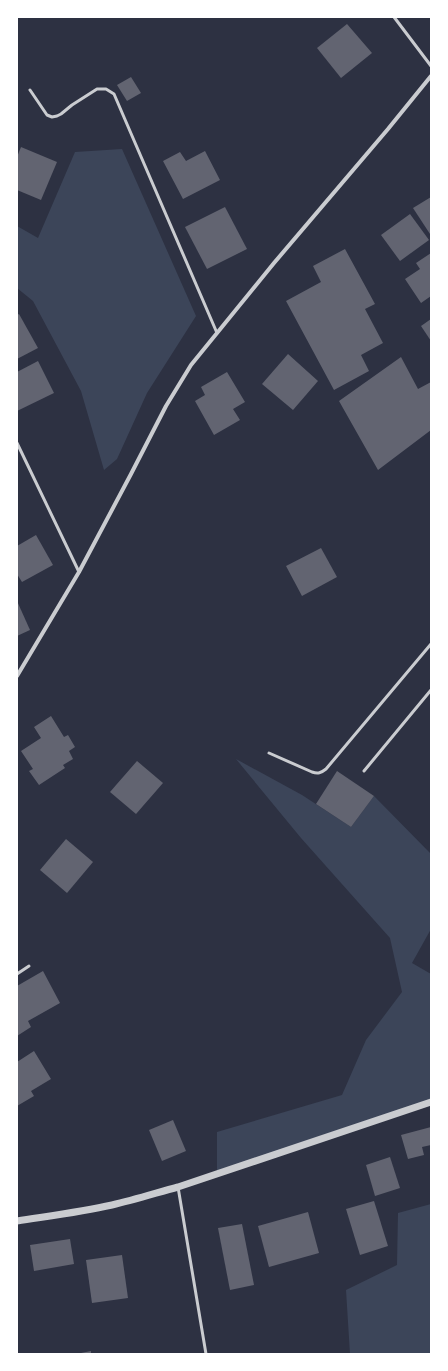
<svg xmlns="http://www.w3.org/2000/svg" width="448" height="1371" viewBox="0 0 448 1371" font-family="'Fira Sans Condensed',sans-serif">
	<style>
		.green { fill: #3c4559 }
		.building { fill: #626471 }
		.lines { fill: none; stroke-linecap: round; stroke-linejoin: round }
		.service { stroke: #caccd0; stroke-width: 3 }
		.minor { stroke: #caccd0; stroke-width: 4 }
		.tertiary { stroke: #caccd0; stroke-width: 7 }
	</style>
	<rect width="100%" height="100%" fill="#2d3142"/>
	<!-- green -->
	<g class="green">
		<path d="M122,149L196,316L147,393L117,459L104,470L81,391L33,301L17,288V226L38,238L75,152Z"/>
		<path d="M236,759L302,795L351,827L374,796L431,854V929L412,963L431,974V1102L217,1173V1132L342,1095L366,1040L402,992L390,938L301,838Z"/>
		<path d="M431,1204V1354H350L346,1290L397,1265L398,1213Z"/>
	</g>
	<!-- building -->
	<g class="building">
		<path d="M347,24L372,53L341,78L317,48Z"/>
		<path d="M131,77L141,93L127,101L117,85Z"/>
		<path d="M21,147L57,162L41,200L17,190V157Z"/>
		<path d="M205,151L220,180L183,199L163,161L180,152L186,161Z"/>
		<path d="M431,197V233L430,234L413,208Z"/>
		<path d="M225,207L247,249L207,269L185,227Z"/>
		<path d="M410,214L429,240L400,261L381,235Z"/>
		<path d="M345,249L375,304L365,309L383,343L361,355L369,371L334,390L286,301L321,282L313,266Z"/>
		<path d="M431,253V296L421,303L405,279L420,269L416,263Z"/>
		<path d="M19,314L38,348L17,359V315Z"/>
		<path d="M431,319V341L421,326Z"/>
		<path d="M288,354L318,381L293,410L262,384Z"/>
		<path d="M401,357L418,389L431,382V430L378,470L339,401Z"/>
		<path d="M38,361L54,393L17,411V372Z"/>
		<path d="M227,372L245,402L233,409L240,420L214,435L195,401L205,395L201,387Z"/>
		<path d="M36,535L53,565L22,582L17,574V546Z"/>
		<path d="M321,548L337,577L302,596L286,566Z"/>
		<path d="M17,601L30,630L17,636Z"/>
		<path d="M51,716L64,737L68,735L75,747L69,751L73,759L63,765L65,768L39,785L29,771L33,769L21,751L41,738L34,727Z"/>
		<path d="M137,761L163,783L136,814L110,792Z"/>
		<path d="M337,771L374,796L351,827L316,804Z"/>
		<path d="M66,839L93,862L67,893L40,870Z"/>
		<path d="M43,971L60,1003L28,1021L31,1027L17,1036V986Z"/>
		<path d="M34,1051L51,1079L31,1091L34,1096L17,1106V1062Z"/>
		<path d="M173,1120L186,1151L162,1161L149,1130Z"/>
		<path d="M431,1127V1145L422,1147L424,1155L408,1159L401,1135Z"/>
		<path d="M390,1157L400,1188L375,1196L366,1165Z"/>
		<path d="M374,1201L388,1246L360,1255L346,1209Z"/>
		<path d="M308,1212L319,1253L269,1267L258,1226Z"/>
		<path d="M242,1224L254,1285L230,1290L218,1228Z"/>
		<path d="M70,1239L74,1264L34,1271L30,1245Z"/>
		<path d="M122,1255L128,1298L92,1303L86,1260Z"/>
		<path d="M91,1351V1354H81V1353Z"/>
	</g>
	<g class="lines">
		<!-- service -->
		<g class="service">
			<path d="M394,17L431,66"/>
			<path d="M30,90L47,115L52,117L57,116L61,114L72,105L97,89H106L114,94L217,333"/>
			<path d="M17,443L79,572"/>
			<path d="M269,753L312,772C318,774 321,773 326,769L431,644"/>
			<path d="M364,771L431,690"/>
			<path d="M17,974L29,966"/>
			<path d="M178,1187L206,1354"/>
		</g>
		<!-- minor -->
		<path class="minor" d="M17,676L79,572L131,474L166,406L191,365L274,263L388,129L431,76"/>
		<!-- tertiary -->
		<path class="tertiary" d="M17,1221C49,1216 81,1212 112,1205C134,1200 156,1193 178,1187L431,1102"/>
	</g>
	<!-- border -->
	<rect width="448" height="1371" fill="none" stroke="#ffffff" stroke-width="36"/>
</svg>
